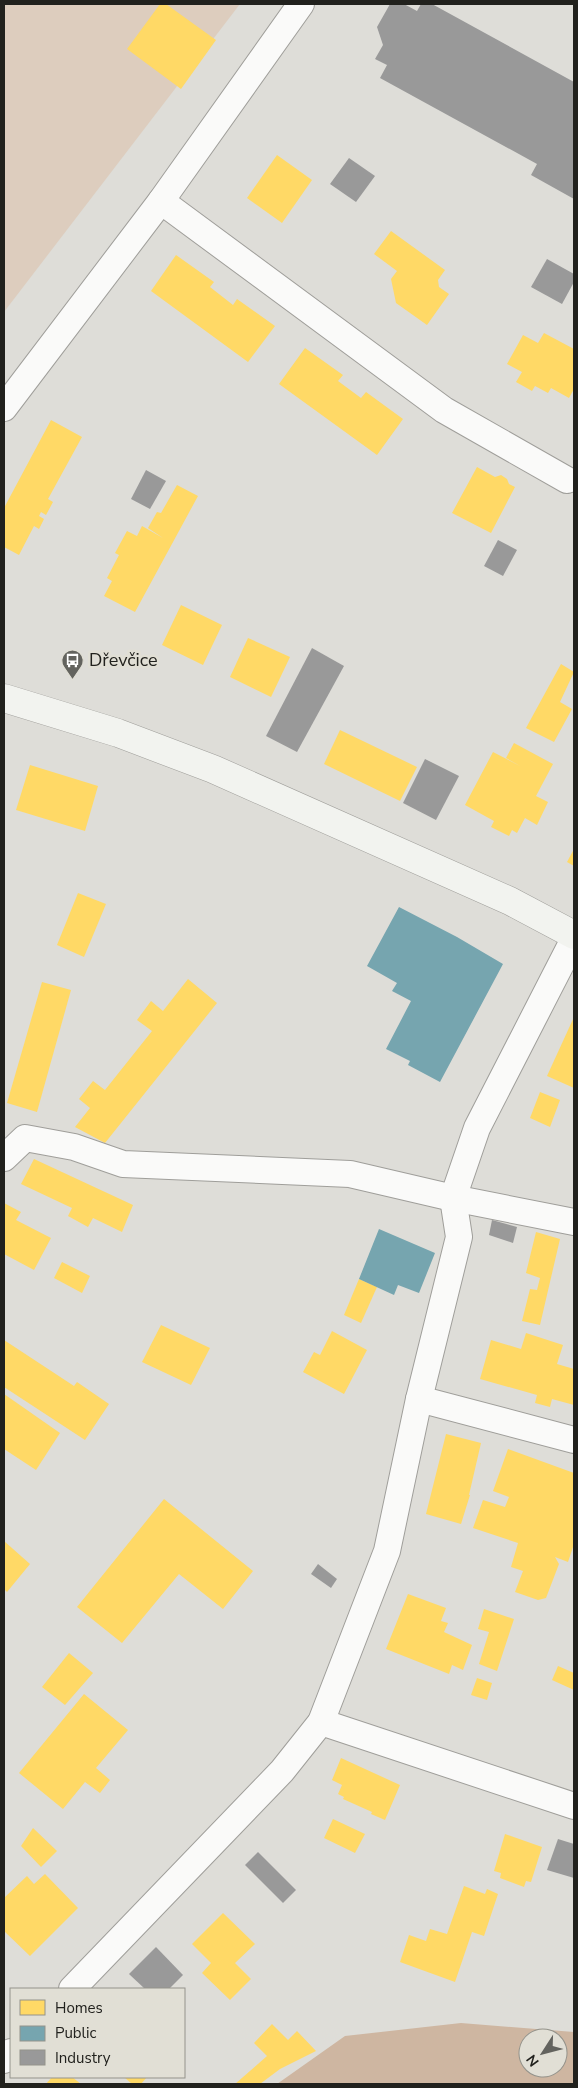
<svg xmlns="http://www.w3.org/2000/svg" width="578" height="2088" viewBox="0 0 578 2088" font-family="'Nunito Sans',sans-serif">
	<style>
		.green { fill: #ddcdbe }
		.forest { fill: #ceb6a1; fill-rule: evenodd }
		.homes { fill: #ffd966 }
		.public { fill: #76a5af }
		.industry { fill: #999 }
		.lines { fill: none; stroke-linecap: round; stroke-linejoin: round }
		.street-casing { stroke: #9f9e9a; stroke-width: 28 }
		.secondary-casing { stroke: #9f9e9a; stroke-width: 29 }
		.street { stroke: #fafaf9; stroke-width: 26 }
		.secondary { stroke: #f2f3ef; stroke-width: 28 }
		.labels { text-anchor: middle; stroke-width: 5; stroke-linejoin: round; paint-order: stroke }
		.poi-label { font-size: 18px; fill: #21211d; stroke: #e1dfd5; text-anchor: start }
	</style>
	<rect width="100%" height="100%" fill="#deddd8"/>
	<!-- green -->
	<path class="green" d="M4,4H240L4,312Z"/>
	<!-- forest -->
	<path class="forest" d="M461,2023L574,2032V2084H277L345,2036ZM528,2038H558V2068H528Z"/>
	<!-- homes -->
	<g class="homes">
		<path d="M160,4H166L216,40L181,89L127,49Z"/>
		<path d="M277,155L312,180L282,223L247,198Z"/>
		<path d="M391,231L445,270L438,280L439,287L449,294L427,325L396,303L391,279L397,271L374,254Z"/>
		<path d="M176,255L214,282L210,287L233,305L237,299L275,326L248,362L151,291Z"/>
		<path d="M544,333L574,349V389L569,398L551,388L548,393L535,386L532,391L516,382L522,372L507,364L523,335L538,343Z"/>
		<path d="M305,348L343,375L338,381L361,398L366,392L403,419L377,455L279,384Z"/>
		<path d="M51,420L82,437L48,499L53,502L46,515L41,512L39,516L44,519L39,529L34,526L19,555L4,547V508Z"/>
		<path d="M477,467L495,477L501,475L507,479L509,484L515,487L491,533L452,513Z"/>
		<path d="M177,485L198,496L135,612L104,596L112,581L107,578L119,555L115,553L127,531L137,536L142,526L163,538L148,528L157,512L161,513Z"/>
		<path d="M181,605L222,625L203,665L162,645Z"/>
		<path d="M248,638L290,657L271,697L230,677Z"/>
		<path d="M561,664L574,672L560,702L572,709L554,742L526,728Z"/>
		<path d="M340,730L417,767L400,801L324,764Z"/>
		<path d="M514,743L553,764L536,796L548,802L537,825L525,818L517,833L512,830L509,836L491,827L494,821L465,805L493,752L520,766L506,758Z"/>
		<path d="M30,765L98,786L85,831L16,810Z"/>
		<path d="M574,849V866L567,862Z"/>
		<path d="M78,893L106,904L84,957L57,945Z"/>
		<path d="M188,979L217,1003L105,1143L75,1127L90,1108L79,1099L93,1081L105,1090L152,1031L137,1020L151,1001L163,1011Z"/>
		<path d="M42,982L71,990L37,1112L7,1103Z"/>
		<path d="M574,1017V1088L547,1076Z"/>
		<path d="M540,1092L560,1100L550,1127L530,1118Z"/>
		<path d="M34,1159L133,1205L122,1232L93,1218L88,1227L68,1216L72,1208L21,1184Z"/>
		<path d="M4,1203L21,1212L16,1220L51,1238L34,1270L4,1254Z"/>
		<path d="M536,1232L560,1239L540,1325L522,1321L530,1289L537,1290L540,1278L526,1273Z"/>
		<path d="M62,1262L90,1276L82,1293L54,1278Z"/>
		<path d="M359,1279L377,1287L361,1323L344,1315Z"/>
		<path d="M161,1325L210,1348L191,1385L142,1362Z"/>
		<path d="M332,1331L367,1350L344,1394L303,1372L314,1352L320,1355Z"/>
		<path d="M526,1333L563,1345L557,1364L574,1369V1405L552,1399L550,1407L535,1403L537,1395L480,1379L491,1340L521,1349Z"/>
		<path d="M4,1340L74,1386L77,1382L109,1404L85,1440L4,1387Z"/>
		<path d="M4,1394L60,1433L36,1470L4,1449Z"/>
		<path d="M446,1434L481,1443L469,1495H470L461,1524L426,1514Z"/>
		<path d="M508,1449L574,1473V1544L568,1562L555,1557L559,1564L546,1598L538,1600L515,1592L523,1571L511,1567L518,1543L473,1528L483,1500L505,1507L509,1497L493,1491Z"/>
		<path d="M164,1499L253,1571L223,1609L179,1574L122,1643L77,1607Z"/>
		<path d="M4,1541L30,1564L7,1592L4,1589Z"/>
		<path d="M408,1594L446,1608L441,1621L448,1623L444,1632L472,1645L463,1670L452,1665L449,1674L386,1649Z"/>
		<path d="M484,1609L514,1619L497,1671L479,1664L489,1632L478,1629Z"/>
		<path d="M69,1653L93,1673L65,1705L42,1687Z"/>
		<path d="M558,1666L574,1673V1690L552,1680Z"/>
		<path d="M477,1678L492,1683L487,1700L471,1695Z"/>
		<path d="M84,1694L128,1730L96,1768L110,1780L100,1793L85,1782L63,1809L19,1773Z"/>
		<path d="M341,1758L400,1785L385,1820L371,1814L372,1812L343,1799L344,1797L338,1794L342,1785L332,1780Z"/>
		<path d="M333,1819L365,1834L355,1853L324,1838Z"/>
		<path d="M33,1828L57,1851L41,1867L21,1846Z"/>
		<path d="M505,1834L542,1847L531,1882L526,1881L524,1887L500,1878L501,1873L494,1871Z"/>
		<path d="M45,1874L78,1908L30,1956L4,1931V1898L27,1876L34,1884Z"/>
		<path d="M464,1886L485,1894L487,1889L498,1894L484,1936L472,1932L455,1982L400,1962L409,1935L426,1941L430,1929L447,1934Z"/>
		<path d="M223,1913L255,1944L235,1963L251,1979L230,2000L202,1973L211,1963L192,1944Z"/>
		<path d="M272,2024L288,2040L297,2031L316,2051L280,2069L260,2084H235L267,2056L254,2043Z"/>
		<path d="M52,2077H72L81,2084H46Z"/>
		<path d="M124,2077H147L141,2084H132Z"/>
	</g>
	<!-- public -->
	<g class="public">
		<path d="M399,907L457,937L503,964L440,1082L408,1065L410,1061L386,1049L411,1001L392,991L397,983L367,966Z"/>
		<path d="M379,1229L435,1253L419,1293L398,1285L394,1295L359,1279Z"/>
	</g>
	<!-- industry -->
	<g class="industry">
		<path d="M390,4H404L417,11L421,4H432L574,82V199L531,175L537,164L380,78L387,65L375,59L383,45L377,27Z"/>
		<path d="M349,158L375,176L356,202L330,184Z"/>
		<path d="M547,259L574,274V282L562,304L531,287Z"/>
		<path d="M146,470L166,481L150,509L131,499Z"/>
		<path d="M498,540L517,550L503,576L484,566Z"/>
		<path d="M312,648L344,666L297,752L266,736Z"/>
		<path d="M425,759L459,776L436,820L403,803Z"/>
		<path d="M492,1220L517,1227L513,1243L489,1235Z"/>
		<path d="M318,1564L337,1579L331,1588L311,1574Z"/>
		<path d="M558,1839L574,1844V1878L547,1870Z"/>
		<path d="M258,1852L296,1890L283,1903L245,1865Z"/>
		<path d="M156,1947L183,1975L169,1989H145L129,1974Z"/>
	</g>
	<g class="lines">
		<defs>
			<g id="street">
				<path d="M161,201L444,410L567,480"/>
				<path d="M4,408L161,201L301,4"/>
				<path d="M4,1158L25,1138L74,1147L123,1164L350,1174L453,1198L574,1222"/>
				<path d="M419,1399L574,1440"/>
				<path d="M321,1722L574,1806"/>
				<path d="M72,1989L282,1771L321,1722L387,1551L419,1399L459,1237L453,1198L477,1128L574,939"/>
				<path d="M4,2060L11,2052"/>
			</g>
			<path id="secondary" d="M4,698L118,733L213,769L510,901L574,935"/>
		</defs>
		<!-- street casing -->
		<use href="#street" class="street-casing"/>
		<!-- secondary casing -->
		<use href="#secondary" class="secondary-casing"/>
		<!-- street -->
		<use href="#street" class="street"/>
		<!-- secondary -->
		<use href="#secondary" class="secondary"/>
	</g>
	<!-- icons -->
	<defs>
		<symbol id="bus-pin" viewBox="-11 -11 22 30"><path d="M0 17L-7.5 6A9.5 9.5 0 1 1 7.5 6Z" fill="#63635e" stroke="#e1dfd5"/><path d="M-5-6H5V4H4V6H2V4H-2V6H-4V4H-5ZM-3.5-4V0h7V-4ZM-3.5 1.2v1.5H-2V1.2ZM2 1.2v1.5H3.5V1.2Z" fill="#fff"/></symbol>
	</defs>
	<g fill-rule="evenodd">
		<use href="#bus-pin" x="60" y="648" width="25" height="34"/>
	</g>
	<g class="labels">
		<!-- poi labels -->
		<g class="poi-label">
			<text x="89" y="666">Dřevčice</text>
		</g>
	</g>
	<!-- border -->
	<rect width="578" height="2088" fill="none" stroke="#21211d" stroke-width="10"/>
	<!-- legend -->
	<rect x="10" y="1988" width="175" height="90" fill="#e1dfd5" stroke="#94938b"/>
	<rect x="20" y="2000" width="25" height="15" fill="#ffd966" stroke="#94938b"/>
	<text x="55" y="2013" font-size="15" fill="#21211d">Homes</text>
	<rect x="20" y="2026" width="25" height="15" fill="#76a5af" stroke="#94938b"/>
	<text x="55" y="2038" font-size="15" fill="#21211d">Public</text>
	<rect x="20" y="2050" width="25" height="15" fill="#999999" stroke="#94938b"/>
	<text x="55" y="2063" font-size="15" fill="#21211d">Industry</text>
	<!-- north arrow -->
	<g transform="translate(543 2053) rotate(234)"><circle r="24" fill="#e1dfd5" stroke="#94938b"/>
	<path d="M0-4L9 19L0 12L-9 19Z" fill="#63635e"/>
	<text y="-8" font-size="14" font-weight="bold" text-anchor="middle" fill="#21211d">N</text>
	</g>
</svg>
